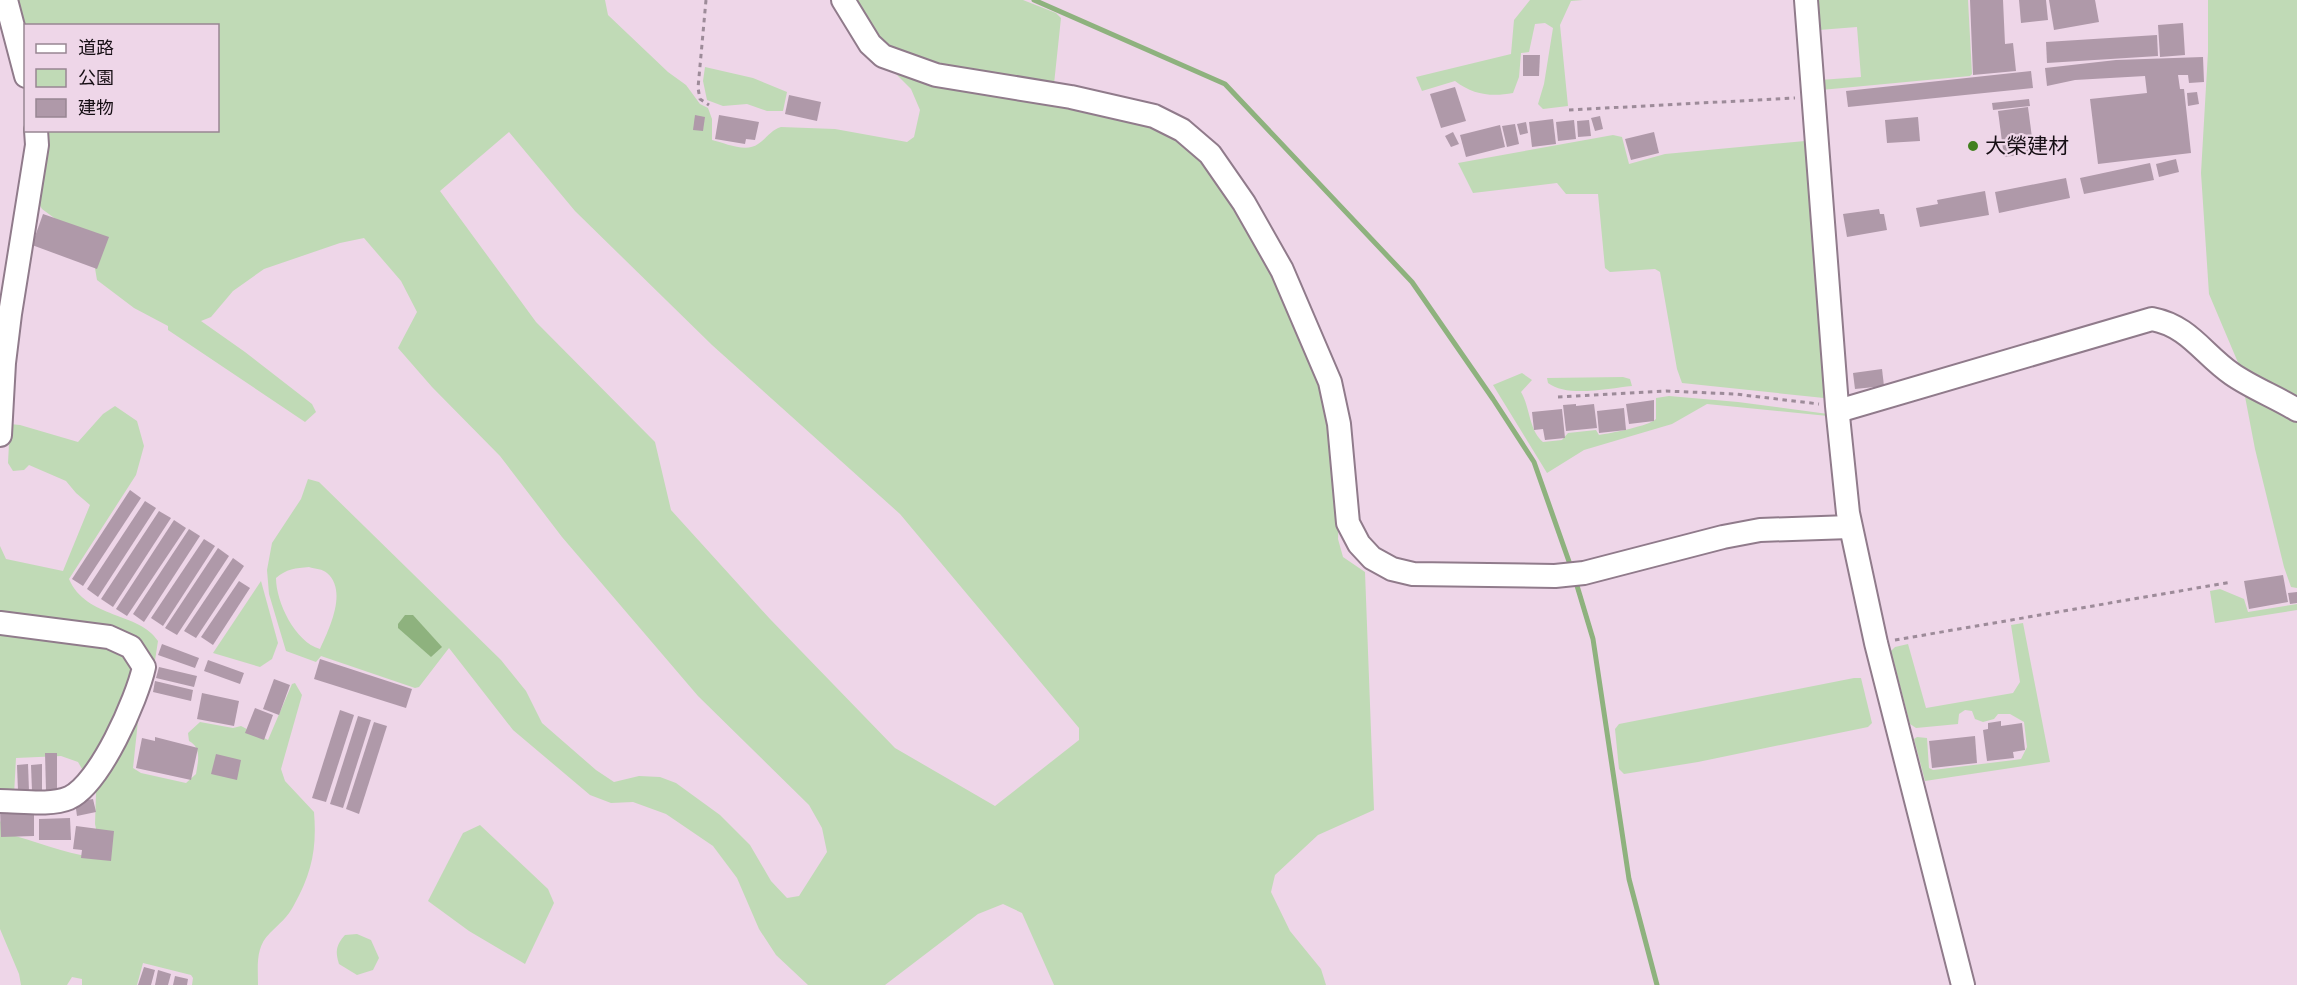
<svg xmlns="http://www.w3.org/2000/svg" width="2297" height="985" viewBox="0 0 2297 985" font-family="'Source Sans 3','Noto Sans JP',sans-serif">
	<style>
		.green { fill: #c0dab6; fill-rule: evenodd }
		.water { fill: #8eb27e }
		.lines { fill: none; stroke-linecap: round; stroke-linejoin: round }
		.stream { stroke: #8eb27e; stroke-width: 5 }
		.building { fill: #af99a9 }
		.minor-casing { stroke: #907b8b; stroke-width: 26 }
		.path { stroke: #9d8b99; stroke-width: 3; stroke-dasharray: 4.5 4.5; stroke-linecap: butt }
		.minor { stroke: #fff; stroke-width: 22 }
		.poi-dot { fill: #41801e; stroke: #eed6e8; stroke-width: 2 }
		.labels { text-anchor: middle; stroke-width: 4.5; stroke-linejoin: round; paint-order: stroke }
		.poi-label { font-size: 21px; fill: #160e14; stroke: #eed6e8; text-anchor: start }
	</style>
	<rect width="100%" height="100%" fill="#eed6e8"/>
	<!-- green -->
	<g class="green">
		<path d="M7,0H605L608,15L668,72L686,85L700,104L708,108L712,119V140C725,143 746,153 758,144C767,138 771,130 781,127L835,129L907,142L914,137L920,110L911,89L881,59L843,0H1023L1056,13L1061,18L1054,84L1189,129L1241,205L1325,382L1340,492L1338,539L1343,557L1365,572L1374,810L1318,835L1275,875L1271,892L1290,931L1321,969L1326,985H1054L1022,913L1003,904L978,914L885,985H808L776,955L759,929L737,878L713,846L666,814L633,802L611,803L590,795L513,730L449,648L419,687L415,688L321,656L316,662L286,651L269,594L267,570L272,543L301,499L308,479L319,482L501,660L526,691L542,723L596,770L614,782L639,776L660,777L676,783L720,815L750,845L771,881L787,898L799,896L827,852L822,828L809,805L698,696L562,537L500,456L432,387L398,348L417,312L401,281L364,238L340,243L264,269L233,291L211,317L201,321L245,352L312,404L316,412L305,422L168,330V326L134,308L97,280L91,245L42,209L38,202L43,131L218,130V26H26L25,58ZM509,132L575,211L712,345L900,514L1079,728V740L995,806L895,748L770,619L671,510L655,442L536,322L440,191ZM309,567C315,569 323,569 327,573C348,591 329,629 320,649C295,642 276,602 276,578C286,569 296,568 309,567Z"/>
		<path d="M1530,0H1583L1571,1L1560,25L1568,106L1543,109L1538,104L1544,84L1553,28L1545,23L1535,24L1529,52L1521,53L1519,77L1513,93C1492,97 1473,95 1455,81L1422,91L1416,77L1511,54L1514,20Z"/>
		<path d="M1818,0H1968L1972,74L1970,76L1821,90L1820,80L1861,77L1857,27L1819,30Z"/>
		<path d="M2208,0H2297V588L2291,587L2284,567L2255,449L2239,365L2209,294L2201,173L2208,52Z"/>
		<path d="M705,67L753,78L787,92L783,111H767L747,104L723,106L707,100L703,81Z"/>
		<path d="M1613,135L1622,137L1629,164L1665,154L1805,141L1809,150L1824,398L1682,383L1677,369L1660,272L1655,269L1610,272L1605,268L1598,194H1566L1557,183L1473,193L1458,163Z"/>
		<path d="M1522,373L1532,380L1521,392C1530,407 1529,431 1543,442L1562,440L1568,433L1596,430L1599,435C1611,433 1649,426 1656,419V398L1669,396L1738,402L1828,414V416L1707,404L1672,424L1584,450L1547,473L1493,385Z"/>
		<path d="M1623,377L1630,379L1632,386C1610,388 1567,398 1548,383L1547,378Z"/>
		<path d="M115,406L137,421L144,446L136,475L69,579C86,619 140,612 158,641L152,680L138,721L133,768L141,773L186,783L196,774C198,761 202,748 189,741L188,733L200,722L233,728L241,726L268,740L292,684L295,683L302,695L281,769L285,781L314,812C317,848 312,873 294,905C288,917 279,924 270,933C255,947 258,967 258,985H192L193,978L191,975L143,963L137,985H82V979L72,977L67,985H21L19,974L0,929V820L5,833C35,841 63,853 93,857L100,848L95,824L96,793L78,762L61,756L16,758L14,795L0,796V546L6,559L63,571L90,505L76,493L66,481L29,465L24,470L13,471L8,463L10,424L20,425L78,442L103,414Z"/>
		<path d="M261,581L278,643L272,659L260,667L213,653Z"/>
		<path d="M2220,589L2244,599L2248,612L2297,604V610L2215,623L2210,591Z"/>
		<path d="M2023,623L2050,762L1925,781L1914,739L1917,737L1927,738L1929,768L1933,770L2014,760L2021,759L2027,747L2024,722L2010,714H1998L1994,719L1983,722L1975,719L1972,711L1965,710L1959,714L1958,724L1916,728L1910,724L1891,651L1895,647L1908,644L1926,708L2013,693L2020,682L2011,625Z"/>
		<path d="M1854,678H1861L1872,723L1868,727L1698,762L1624,774L1619,769L1615,729L1619,724Z"/>
		<path d="M480,825L548,889L554,903L525,964L469,931L428,901L463,833Z"/>
		<path d="M357,934L371,940L379,958L373,970L357,975L339,964C335,951 336,945 345,935Z"/>
	</g>
	<!-- water -->
	<path class="water" d="M405,615H413L442,647L431,657L398,628V624Z"/>
	<g class="lines">
		<!-- stream -->
		<g class="stream">
			<path d="M1034,0L1225,84L1412,282L1493,399L1534,462L1572,570"/>
			<path d="M1575,579L1593,639L1629,879L1657,985"/>
		</g>
	</g>
	<!-- building -->
	<g class="building">
		<path d="M1970,0H2003L2005,44L2013,43L2016,71L1973,75Z"/>
		<path d="M2019,0H2046L2048,20L2021,23Z"/>
		<path d="M2049,0H2095L2099,22L2054,30Z"/>
		<path d="M2183,23L2185,55L2160,57L2158,25Z"/>
		<path d="M2157,35L2158,56L2047,63L2046,42Z"/>
		<path d="M1523,55H1540L1539,76H1523Z"/>
		<path d="M2203,57L2204,82L2189,83L2188,75H2178L2180,89H2184L2191,153L2098,164L2090,99L2147,93L2145,76L2075,80L2047,86L2045,68L2116,60Z"/>
		<path d="M2031,71L2033,88L1848,107L1846,91Z"/>
		<path d="M1455,87L1466,121L1441,128L1430,94Z"/>
		<path d="M2197,92L2199,104L2188,106L2187,93Z"/>
		<path d="M789,95L821,102L817,121L785,114Z"/>
		<path d="M2029,99L2030,106L1993,110L1992,103Z"/>
		<path d="M2028,107L2034,153L2004,157L1998,111Z"/>
		<path d="M695,115L705,117L703,131L693,130Z"/>
		<path d="M719,115L759,122L755,140L746,139L745,144L715,139Z"/>
		<path d="M1600,116L1603,129L1595,131L1591,118Z"/>
		<path d="M1918,117L1920,141L1887,143L1885,120Z"/>
		<path d="M1553,119L1556,144L1532,147L1529,122Z"/>
		<path d="M1574,120L1576,139L1558,141L1556,122Z"/>
		<path d="M1589,120L1591,136L1578,137L1577,121Z"/>
		<path d="M1526,122L1528,133L1520,135L1517,124Z"/>
		<path d="M1515,124L1519,144L1507,147L1502,126Z"/>
		<path d="M1500,125L1505,147L1466,157L1460,135Z"/>
		<path d="M1453,132L1459,144L1451,147L1445,136Z"/>
		<path d="M1654,132L1659,153L1631,160L1625,139Z"/>
		<path d="M2176,159L2179,172L2159,177L2156,164Z"/>
		<path d="M2150,163L2154,180L2084,194L2080,178Z"/>
		<path d="M2066,178L2070,198L1999,213L1995,192Z"/>
		<path d="M1985,191L1989,215L1920,227L1916,208L1938,204L1937,200Z"/>
		<path d="M1879,209L1880,214H1884L1887,230L1847,237L1843,214Z"/>
		<path d="M43,214L109,237L97,269L32,245Z"/>
		<path d="M1882,369L1884,386L1855,389L1853,373Z"/>
		<path d="M1654,400V421L1629,424L1626,404Z"/>
		<path d="M1576,404V406L1594,404L1597,428L1566,431L1563,405Z"/>
		<path d="M1624,408L1626,430L1599,433L1597,411Z"/>
		<path d="M1562,409L1565,438L1545,440L1543,429L1534,430L1532,412Z"/>
		<path d="M130,490L141,498L83,586L72,579Z"/>
		<path d="M145,501L156,508L98,597L87,589Z"/>
		<path d="M159,511L171,518L113,607L101,599Z"/>
		<path d="M174,520L186,528L127,616L116,609Z"/>
		<path d="M189,529L200,536L144,622L133,614Z"/>
		<path d="M204,539L215,546L163,626L151,618Z"/>
		<path d="M218,548L229,556L177,635L165,628Z"/>
		<path d="M233,558L244,566L196,638L184,631Z"/>
		<path d="M2283,575L2288,602L2249,609L2244,581Z"/>
		<path d="M239,581L250,588L213,645L201,637Z"/>
		<path d="M2297,592V603L2290,604L2288,593Z"/>
		<path d="M162,644L199,658L195,668L158,655Z"/>
		<path d="M320,659L412,689L406,708L314,679Z"/>
		<path d="M208,660L244,673L240,684L204,671Z"/>
		<path d="M159,667L197,676L194,687L156,678Z"/>
		<path d="M274,679L290,685L279,715L263,709Z"/>
		<path d="M155,681L193,690L191,701L153,692Z"/>
		<path d="M202,693L239,701L234,726L197,719Z"/>
		<path d="M255,708L273,715L264,740L245,733Z"/>
		<path d="M340,710L354,715L326,802L312,798Z"/>
		<path d="M358,716L371,720L343,808L330,804Z"/>
		<path d="M2001,721V726L2022,723L2025,750L2013,752L2014,758L1987,761L1983,730L1988,729V723Z"/>
		<path d="M374,722L387,726L359,814L346,809Z"/>
		<path d="M1975,736L1977,763L1932,768L1929,741Z"/>
		<path d="M155,737L198,748L191,780L136,768L142,738L155,741Z"/>
		<path d="M45,753H57V790H46Z"/>
		<path d="M216,754L241,760L237,780L211,774Z"/>
		<path d="M28,764L29,791H18L17,765Z"/>
		<path d="M42,764V791H32L31,765Z"/>
		<path d="M93,799L96,812L77,816L75,802Z"/>
		<path d="M34,808V836L1,837L0,809Z"/>
		<path d="M70,818L71,840H39V819Z"/>
		<path d="M76,826L114,831L111,861L81,858L82,850L73,849Z"/>
		<path d="M144,967L155,970L151,985H138Z"/>
		<path d="M158,970L171,974L168,985H155Z"/>
		<path d="M175,976L188,979L187,985H173Z"/>
	</g>
	<g class="lines">
		<defs>
			<g id="minor">
				<path d="M6,0L26,76"/>
				<path d="M843,0L870,44L883,56L936,75L1071,97L1154,116L1182,130L1210,154L1244,203L1282,270L1330,382L1339,424L1348,523L1359,544L1372,558L1392,569L1413,574L1555,576L1584,573L1723,537L1760,530L1850,527"/>
				<path d="M1806,0L1837,406L1848,513L1876,643L1963,985"/>
				<path d="M1838,411L2152,319C2189,326 2203,354 2232,374C2252,388 2276,397 2297,410"/>
				<path d="M0,435L4,363L10,314L37,145L36,130"/>
				<path d="M0,623L109,637L131,647L144,667C137,699 100,784 69,798C50,806 21,801 0,801"/>
			</g>
		</defs>
		<!-- minor casing -->
		<use href="#minor" class="minor-casing"/>
		<!-- path -->
		<g class="path">
			<path d="M706,0L698,88L700,99L709,105"/>
			<path d="M1569,110L1795,98"/>
			<path d="M1558,397L1666,391L1735,394L1819,404"/>
			<path d="M1895,640L2232,582"/>
		</g>
		<!-- minor -->
		<use href="#minor" class="minor"/>
	</g>
	<!-- markers -->
	<circle class="poi-dot" cx="1973" cy="146" r="6"/>
	<g class="labels">
		<!-- poi labels -->
		<g class="poi-label">
			<text x="1985" y="153">大榮建材</text>
		</g>
	</g>
	<!-- legend -->
	<rect x="24" y="24" width="195" height="108" fill="#eed6e8" stroke="#988693" stroke-width="1.5"/>
	<rect x="36" y="44" width="30" height="9" fill="#ffffff" stroke="#988693" stroke-width="1.5"/>
	<text x="78" y="54" font-size="18" fill="#160e14">道路</text>
	<rect x="36" y="69" width="30" height="18" fill="#c0dab6" stroke="#988693" stroke-width="1.5"/>
	<text x="78" y="84" font-size="18" fill="#160e14">公園</text>
	<rect x="36" y="99" width="30" height="18" fill="#af99a9" stroke="#988693" stroke-width="1.5"/>
	<text x="78" y="114" font-size="18" fill="#160e14">建物</text>
</svg>
